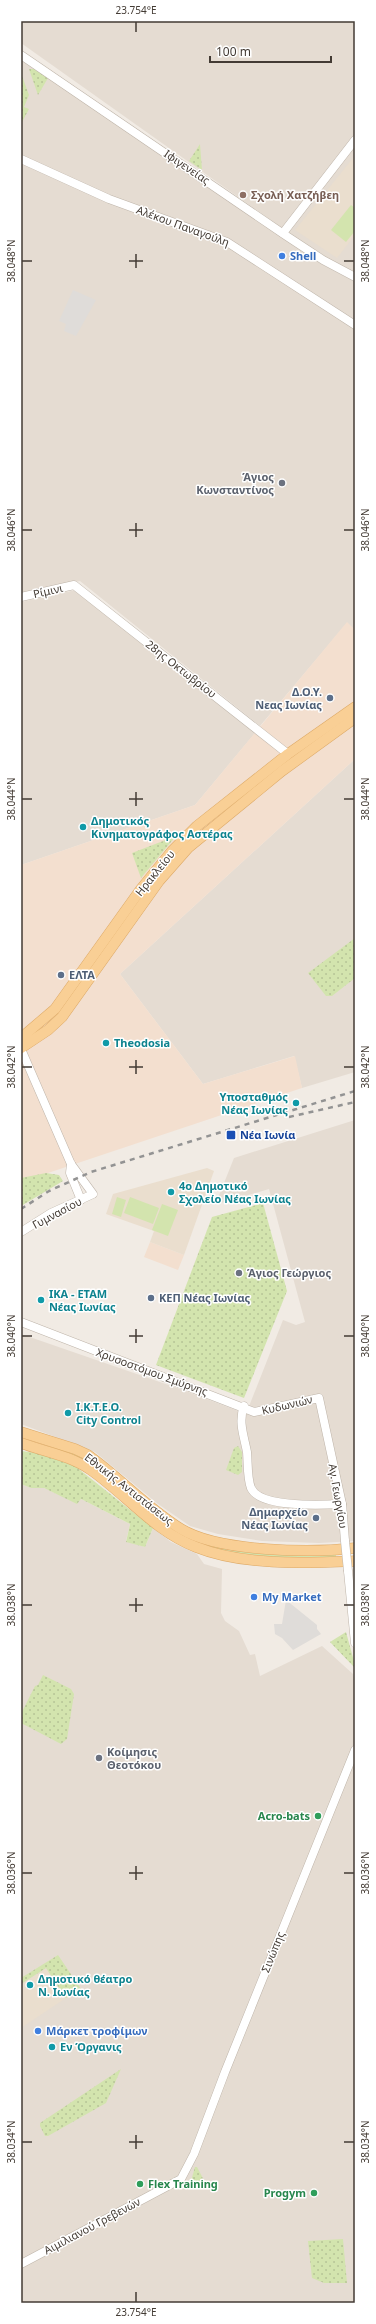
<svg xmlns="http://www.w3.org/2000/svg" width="376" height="2324" viewBox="0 0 376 2324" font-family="'Noto Sans',sans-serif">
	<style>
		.residential { fill: #e5dcd2 }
		.commercial { fill: #f3dfcf }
		.education { fill: #eadece }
		.grass { fill: #d3e4ae }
		.park { fill: url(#park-dots) }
		.parking { fill: #dfdcd9 }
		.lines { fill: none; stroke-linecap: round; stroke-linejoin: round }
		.minor-casing { stroke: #bfb5aa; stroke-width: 9 }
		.major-casing { stroke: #dda966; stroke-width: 11 }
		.minor { stroke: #fff; stroke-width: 8 }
		.major { stroke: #f9cf95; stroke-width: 10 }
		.rail { stroke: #939393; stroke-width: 2.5; stroke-dasharray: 5 5; stroke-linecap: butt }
		.minor-bridge-casing { stroke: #bfb5aa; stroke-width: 9; stroke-linecap: butt }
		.minor-bridge { stroke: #fff; stroke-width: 8 }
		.ticks { fill: none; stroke: #433b34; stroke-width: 1.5 }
		.education-dot { fill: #8d6e63; stroke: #fff; stroke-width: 1.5 }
		.shop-dot { fill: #3f7fe0; stroke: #fff; stroke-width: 1.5 }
		.worship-dot { fill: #6b7280; stroke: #fff; stroke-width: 1.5 }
		.service-dot { fill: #5c6f8a; stroke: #fff; stroke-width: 1.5 }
		.culture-dot { fill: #0f9aa8; stroke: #fff; stroke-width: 1.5 }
		.transit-dot { fill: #1a4fb4; stroke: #fff; stroke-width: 1.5 }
		.leisure-dot { fill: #2e9e5b; stroke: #fff; stroke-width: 1.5 }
		.labels { text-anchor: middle; stroke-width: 3; stroke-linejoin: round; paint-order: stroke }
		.street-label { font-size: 11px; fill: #433b34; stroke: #fff }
		.education-label { font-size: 11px; font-weight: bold; fill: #785e54; stroke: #fff; text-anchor: start }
		.shop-label { font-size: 11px; font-weight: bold; fill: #366cbe; stroke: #fff; text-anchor: start }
		.worship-label { font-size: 11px; font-weight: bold; fill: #5b616d; stroke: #fff; text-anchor: start }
		.service-label { font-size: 11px; font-weight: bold; fill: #4e5e75; stroke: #fff; text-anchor: end }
		.culture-label { font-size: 11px; font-weight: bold; fill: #0d838f; stroke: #fff; text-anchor: start }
		.transit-label { font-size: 11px; font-weight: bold; fill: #164399; stroke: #fff; text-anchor: start }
		.leisure-label { font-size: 11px; font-weight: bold; fill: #27864d; stroke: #fff; text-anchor: end }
		.neatline { fill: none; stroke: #433b34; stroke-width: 1.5 }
		.ticks-label { font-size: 10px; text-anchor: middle; fill: #433b34 }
	</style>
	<defs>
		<pattern id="park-dots" width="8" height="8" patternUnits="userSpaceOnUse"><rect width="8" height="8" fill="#d3e4ae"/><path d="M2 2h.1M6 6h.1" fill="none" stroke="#b6c496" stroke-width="1.8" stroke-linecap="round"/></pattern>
	</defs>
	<rect width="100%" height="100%" fill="#f1ebe4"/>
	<!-- residential -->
	<g class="residential">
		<path d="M21,21H355V273L330,262L293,236L21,43Z"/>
		<path d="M21,57L253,218L325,266L355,282V630L347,623L260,726L80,581L21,593Z"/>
		<path d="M76,590L139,639L255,733L195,805L21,865V602Z"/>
		<path d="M355,759V1072L302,1088L294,1056L203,1084L120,974Z"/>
		<path d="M355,1120V1541L319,1543L262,1541L218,1534L190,1526L158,1504L95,1452L21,1424V1334L183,1390L246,1414L283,1320L296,1325L305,1322L269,1189L221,1203L218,1198L234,1158Z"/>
		<path d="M21,1484L32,1488H44L77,1503L81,1499L130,1524L126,1541L145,1547L153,1528L171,1542L197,1554L204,1564L222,1569L221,1613L225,1621L239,1631L250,1655L255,1654L260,1676L322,1646L353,1674L355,1685V2303H21Z"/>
	</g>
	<!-- commercial -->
	<g class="commercial">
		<path d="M347,622L355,630V759L120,974L203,1084L295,1056L302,1088L21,1182V865L195,805Z"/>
		<path d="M150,1242L184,1255L178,1270L144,1257Z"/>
	</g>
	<!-- education -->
	<g class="education">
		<path d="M353,158L355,235L337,258L295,230Z"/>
		<path d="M207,1168L214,1171L184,1255L150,1242L154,1231L106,1214L113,1194Z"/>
		<path d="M46,1968L66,1998L21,2028V1985Z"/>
	</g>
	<!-- grass -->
	<g class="grass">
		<path d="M351,205L355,208V231L346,242L331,230Z"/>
		<path d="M117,1197L126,1200L121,1217L112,1214Z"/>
		<path d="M130,1197L159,1208L153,1224L124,1213Z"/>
		<path d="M162,1204L178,1210L168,1236L152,1230Z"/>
		<path d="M21,1436C41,1442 63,1447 82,1457C114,1476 138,1508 171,1528C188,1538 215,1541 227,1550L302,1555L336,1554V1559H286L226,1553L197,1542L165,1526L79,1458Z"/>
	</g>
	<!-- park -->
	<g class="park">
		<path d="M29,69H34L48,78L38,95Z"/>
		<path d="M21,73L29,95L24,107L29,109L21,124Z"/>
		<path d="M200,144L202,170L189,161Z"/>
		<path d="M176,836L141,878L132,853Z"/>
		<path d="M355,938V978L332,996H326L308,973Z"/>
		<path d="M46,1173L59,1175L63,1181L21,1206V1178Z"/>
		<path d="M263,1203L287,1291L244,1398L156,1365L212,1217Z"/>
		<path d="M238,1446L242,1452V1472L238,1475L226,1470L234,1448Z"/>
		<path d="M21,1451L38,1453L75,1466L153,1528L145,1547L126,1542L130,1524L81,1499L77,1504L44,1488H31L21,1484Z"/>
		<path d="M346,1632L355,1665L354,1667L330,1642Z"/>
		<path d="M43,1675L71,1689L74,1694L67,1739L61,1744L21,1723V1714L35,1686L38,1685Z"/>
		<path d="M58,1955L81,1989L66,1998L46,1968L21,1984V1988V1978Z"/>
		<path d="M121,2069L106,2103L48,2136H45L40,2126V2123Z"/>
		<path d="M195,2167H197L207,2186L189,2188Z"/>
		<path d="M343,2239L347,2283H324L312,2278L308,2241Z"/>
	</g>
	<!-- parking -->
	<g class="parking">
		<path d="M73,290L96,300L76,336L64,331L66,324L59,321Z"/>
		<path d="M286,1600L317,1625V1629L321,1634L293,1650L282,1638L275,1634L274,1624H282Z"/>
	</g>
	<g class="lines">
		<defs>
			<g id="minor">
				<path d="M21,55L285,235L323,260L355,277"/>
				<path d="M21,159L109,199L227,242L355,325"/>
				<path d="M283,233L355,140"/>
				<path d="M21,597L74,585L288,754"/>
				<path d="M21,1049L71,1164L93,1194L51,1213L21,1232"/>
				<path d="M71,1164L70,1173L81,1200"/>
				<path d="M21,1322L254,1412L319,1398L342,1504L345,1541"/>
				<path d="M244,1406C238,1422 244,1436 247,1452C248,1463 247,1478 251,1488C260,1508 322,1505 342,1504"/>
				<path d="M348,1571L355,1643"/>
				<path d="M21,2264L181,2179L194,2154L225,2072L355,1750"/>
			</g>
			<g id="major">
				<path d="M21,1038L55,1009L141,889L172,851L197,826L288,754L355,707"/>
				<path d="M21,1048L48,1030L62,1017L159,881L188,848L282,771L355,718"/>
				<path d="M21,1432L75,1449L88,1455C120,1478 147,1508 181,1529C219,1552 311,1553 355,1548"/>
				<path d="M21,1443C45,1452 69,1455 91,1470C127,1495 154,1531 196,1547C243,1566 305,1563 355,1561"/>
			</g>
		</defs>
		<!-- minor casing -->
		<use href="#minor" class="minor-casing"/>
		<!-- major casing -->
		<use href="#major" class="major-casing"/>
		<!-- minor -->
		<use href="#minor" class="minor"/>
		<!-- major -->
		<use href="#major" class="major"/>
		<!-- rail -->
		<g class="rail">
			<path d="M289,1117L355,1102"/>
			<path d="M21,1209L49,1191L91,1172L355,1091"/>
		</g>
		<defs>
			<path id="minor-bridge" d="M345,1541L348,1571"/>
		</defs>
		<!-- minor-bridge casing -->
		<use href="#minor-bridge" class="minor-bridge-casing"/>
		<!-- minor-bridge -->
		<use href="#minor-bridge" class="minor-bridge"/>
	</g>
	<!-- ticks -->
	<path class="ticks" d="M136,22V32M136,254V268M22,261H32M129,261H143M344,261H354M136,523V537M22,530H32M129,530H143M344,530H354M136,792V806M22,799H32M129,799H143M344,799H354M136,1060V1074M22,1067H32M129,1067H143M344,1067H354M136,1329V1343M22,1336H32M129,1336H143M344,1336H354M136,1598V1612M22,1605H32M129,1605H143M344,1605H354M136,1866V1880M22,1873H32M129,1873H143M344,1873H354M136,2135V2149M22,2142H32M129,2142H143M344,2142H354M136,2292V2302"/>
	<!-- markers -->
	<circle class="education-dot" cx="243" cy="195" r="4"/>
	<g class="shop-dot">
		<circle cx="282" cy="256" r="4"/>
		<circle cx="254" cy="1597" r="4"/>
		<circle cx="38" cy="2031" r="4"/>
	</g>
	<g class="worship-dot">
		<circle cx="282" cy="483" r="4"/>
		<circle cx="239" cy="1273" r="4"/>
		<circle cx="99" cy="1758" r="4"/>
	</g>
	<g class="service-dot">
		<circle cx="330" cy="698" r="4"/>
		<circle cx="61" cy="975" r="4"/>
		<circle cx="151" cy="1298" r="4"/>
		<circle cx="316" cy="1518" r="4"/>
	</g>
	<g class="culture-dot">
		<circle cx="83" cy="827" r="4"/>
		<circle cx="106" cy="1043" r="4"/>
		<circle cx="296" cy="1103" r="4"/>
		<circle cx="171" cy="1192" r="4"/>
		<circle cx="41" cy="1300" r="4"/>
		<circle cx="68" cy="1413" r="4"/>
		<circle cx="30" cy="1985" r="4"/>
		<circle cx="52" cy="2047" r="4"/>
	</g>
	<rect class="transit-dot" x="226" y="1130" width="10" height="10" rx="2"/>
	<g class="leisure-dot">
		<circle cx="318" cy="1816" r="4"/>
		<circle cx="140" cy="2184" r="4"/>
		<circle cx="314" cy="2193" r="4"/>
	</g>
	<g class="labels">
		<!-- street labels -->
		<g class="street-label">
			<text transform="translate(187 167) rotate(34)" y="4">Ιφιγενείας</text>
			<text transform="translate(183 226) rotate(20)" y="4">Αλέκου Παναγούλη</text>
			<text transform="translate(48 591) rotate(-13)" y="4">Ρίμινι</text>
			<text transform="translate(181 669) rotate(38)" y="4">28ης Οκτωβρίου</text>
			<text transform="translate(155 873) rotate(-51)" y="4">Ηρακλείου</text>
			<text transform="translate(57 1213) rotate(-28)" y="4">Γυμνασίου</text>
			<text transform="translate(152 1372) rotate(20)" y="4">Χρυσοστόμου Σμύρνης</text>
			<text transform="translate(287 1405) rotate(-13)" y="4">Κυδωνιών</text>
			<text transform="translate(129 1489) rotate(38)" y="4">Εθνικής Αντιστάσεως</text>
			<text transform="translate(338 1496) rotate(80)" y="4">Αγ. Γεωργίου</text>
			<text transform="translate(273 1952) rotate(-68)" y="4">Σινώπης</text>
			<text transform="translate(92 2226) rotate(-28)" y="4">Αιμιλιανού Γρεβενών</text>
		</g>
		<!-- education labels -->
		<g class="education-label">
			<text x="251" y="199">Σχολή Χατζήβεη</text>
		</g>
		<!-- shop labels -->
		<g class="shop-label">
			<text x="290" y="260">Shell</text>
			<text x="262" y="1601">My Market</text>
			<text x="46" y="2035">Μάρκετ τροφίμων</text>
		</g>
		<!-- worship labels -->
		<g class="worship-label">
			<text x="274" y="481" text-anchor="end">Άγιος<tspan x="274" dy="13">Κωνσταντίνος</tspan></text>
			<text x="247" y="1277">Άγιος Γεώργιος</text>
			<text x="107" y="1756">Κοίμησις<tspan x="107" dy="13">Θεοτόκου</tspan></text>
		</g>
		<!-- service labels -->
		<g class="service-label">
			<text x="322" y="696">Δ.Ο.Υ.<tspan x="322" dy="13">Νεας Ιωνίας</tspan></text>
			<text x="69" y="979" text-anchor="start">ΕΛΤΑ</text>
			<text x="159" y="1302" text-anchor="start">ΚΕΠ Νέας Ιωνίας</text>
			<text x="308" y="1516">Δημαρχείο<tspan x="308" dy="13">Νέας Ιωνίας</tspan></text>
		</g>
		<!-- culture labels -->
		<g class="culture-label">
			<text x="91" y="825">Δημοτικός<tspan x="91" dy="13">Κινηματογράφος Αστέρας</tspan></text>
			<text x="114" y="1047">Theodosia</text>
			<text x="288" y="1101" text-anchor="end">Υποσταθμός<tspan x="288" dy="13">Νέας Ιωνίας</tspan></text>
			<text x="179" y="1190">4ο Δημοτικό<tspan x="179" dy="13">Σχολείο Νέας Ιωνίας</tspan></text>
			<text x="49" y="1298">ΙΚΑ - ΕΤΑΜ<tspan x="49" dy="13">Νέας Ιωνίας</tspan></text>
			<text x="76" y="1411">I.Κ.Τ.Ε.Ο.<tspan x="76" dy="13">City Control</tspan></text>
			<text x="38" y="1983">Δημοτικό θέατρο<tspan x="38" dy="13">Ν. Ιωνίας</tspan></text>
			<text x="60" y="2051">Εν Όργανις</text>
		</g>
		<!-- transit labels -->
		<g class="transit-label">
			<text x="240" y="1139">Νέα Ιωνία</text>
		</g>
		<!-- leisure labels -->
		<g class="leisure-label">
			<text x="310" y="1820">Acro-bats</text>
			<text x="148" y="2188" text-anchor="start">Flex Training</text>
			<text x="306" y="2197">Progym</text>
		</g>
	</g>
	<!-- border -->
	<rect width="376" height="2324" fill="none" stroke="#ffffff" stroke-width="44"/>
	<!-- scale -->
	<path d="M210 56v6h121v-6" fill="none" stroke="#433b34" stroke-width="2"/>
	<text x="216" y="56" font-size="12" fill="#433b34" stroke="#ffffff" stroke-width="3" paint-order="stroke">100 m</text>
	<rect x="22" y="22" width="332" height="2280" class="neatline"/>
	<g class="ticks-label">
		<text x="136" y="14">23.754°E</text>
		<text transform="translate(11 261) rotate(-90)" y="4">38.048°N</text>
		<text transform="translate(365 261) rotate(-90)" y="4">38.048°N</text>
		<text transform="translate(11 530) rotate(-90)" y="4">38.046°N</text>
		<text transform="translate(365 530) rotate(-90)" y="4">38.046°N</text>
		<text transform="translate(11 799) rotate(-90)" y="4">38.044°N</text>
		<text transform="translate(365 799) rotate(-90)" y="4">38.044°N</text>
		<text transform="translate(11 1067) rotate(-90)" y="4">38.042°N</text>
		<text transform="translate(365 1067) rotate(-90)" y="4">38.042°N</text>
		<text transform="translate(11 1336) rotate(-90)" y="4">38.040°N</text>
		<text transform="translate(365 1336) rotate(-90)" y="4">38.040°N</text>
		<text transform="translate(11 1605) rotate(-90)" y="4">38.038°N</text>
		<text transform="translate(365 1605) rotate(-90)" y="4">38.038°N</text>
		<text transform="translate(11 1873) rotate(-90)" y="4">38.036°N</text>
		<text transform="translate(365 1873) rotate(-90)" y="4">38.036°N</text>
		<text transform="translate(11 2142) rotate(-90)" y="4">38.034°N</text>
		<text transform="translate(365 2142) rotate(-90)" y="4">38.034°N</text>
		<text x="136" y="2316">23.754°E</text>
	</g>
</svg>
